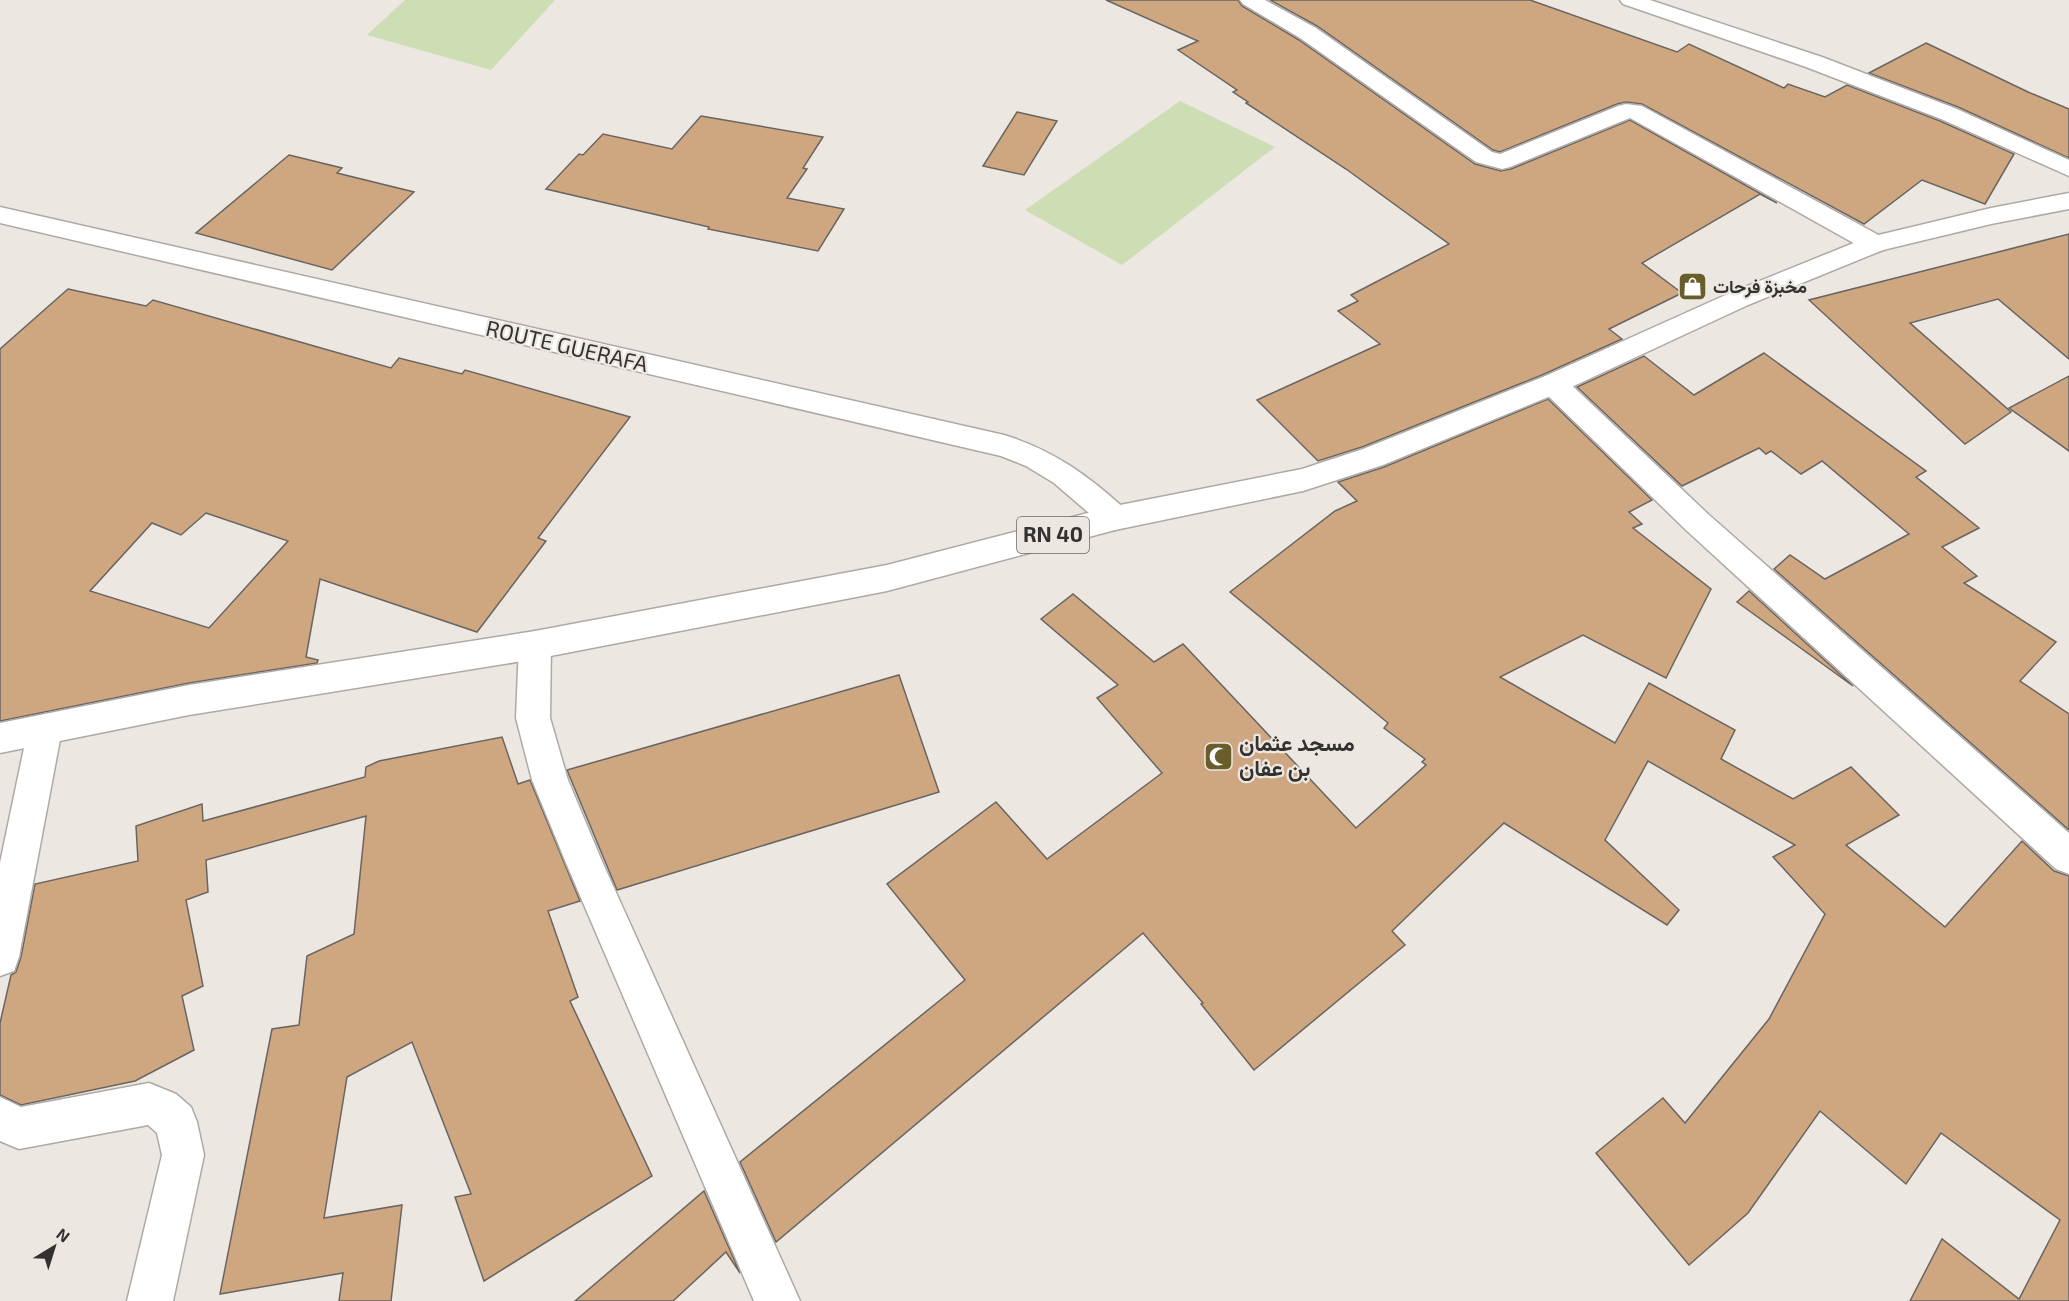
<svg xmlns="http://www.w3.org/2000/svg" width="2069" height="1301" viewBox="0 0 2069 1301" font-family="'Exo 2',Vazirmatn,sans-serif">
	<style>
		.green { fill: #cdddb4 }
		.building { fill: #cea780; stroke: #6a6561; stroke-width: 1.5; fill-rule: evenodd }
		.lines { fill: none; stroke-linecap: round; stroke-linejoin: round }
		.street-casing { stroke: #aea9a4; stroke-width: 3 }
		.secondary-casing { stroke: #aea9a4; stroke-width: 3 }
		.primary-casing { stroke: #aea9a4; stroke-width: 3 }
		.street { fill: #fff; fill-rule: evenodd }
		.secondary { fill: #fff; fill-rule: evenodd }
		.primary { fill: #fff; fill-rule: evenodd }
		.labels { text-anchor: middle; stroke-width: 4.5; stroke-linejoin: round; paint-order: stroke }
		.far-poi-label { font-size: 18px; font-weight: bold; fill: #343230; stroke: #ede7e2; text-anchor: start }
		.shield { fill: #ede7e2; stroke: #6c6865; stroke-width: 1.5 }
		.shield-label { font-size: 21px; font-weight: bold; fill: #343230 }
		.street-label { font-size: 22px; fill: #343230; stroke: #ede7e2 }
		.poi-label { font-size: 22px; font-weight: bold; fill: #343230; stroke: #ede7e2; text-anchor: start }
	</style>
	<rect width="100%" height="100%" fill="#ede7e2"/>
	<!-- green -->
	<g class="green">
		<path d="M405,0H555L491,70L367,35Z"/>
		<path d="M1180,101L1275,147L1122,265L1025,210Z"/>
	</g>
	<!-- building -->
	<g class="building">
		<path d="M1106,0H1238L1242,6L1299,40L1475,164L1501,171L1511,169L1630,120L1777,203L1760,194L1642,263L1682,293L1609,329L1622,339L1542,375L1362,447L1318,461L1257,400L1380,344L1338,311L1358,301L1351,295L1449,244L1346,169L1246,103L1248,102L1233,92L1237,90L1178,50L1198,41Z"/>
		<path d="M1270,0H1530L1677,52L1689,44L1784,88L1788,84L1825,97L1847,85L1940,121L2014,154L1985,204L1922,180L1864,224L1642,104L1626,102L1617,104L1500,152L1493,150L1317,26Z"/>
		<path d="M1926,43L2028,92L2069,109V158L1958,107L1869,73Z"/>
		<path d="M1017,112L1057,121L1024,175L983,166Z"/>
		<path d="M701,116L823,137L803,168L807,169L787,198L844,209L818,251L708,229L709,227L546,189L579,154L583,155L603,134L672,149Z"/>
		<path d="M289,155L342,168L337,173L414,192L332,270L196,233Z"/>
		<path d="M2069,234V359L1998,299L1910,323L2011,412L1965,444L1809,300Z"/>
		<path d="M68,289L146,306L153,300L391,368L399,358L462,374L465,370L630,417L538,538L546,541L477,632L320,579L306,657L318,660L317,663L189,683L0,721V349ZM206,513L288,541L209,628L90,591L152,523L181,535Z"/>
		<path d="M1764,353L1926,471L1916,477L1979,528L1942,547L1977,576L1964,583L2056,642L2020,681L2069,714V830L1774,569L1790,555L1825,579L1909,534L1822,461L1801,474L1771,451L1766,454L1759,448L1682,486L1577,387L1644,356L1694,395Z"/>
		<path d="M2069,376V451L2009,408Z"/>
		<path d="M1548,399L1652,500L1629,512L1642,524L1633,528L1711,589L1666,678L1583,635L1500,677L1615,743L1649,683L1735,730L1721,759L1793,799L1851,767L1899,815L1846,845L1945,927L2022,841L2054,871L2069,876V1301H1910L1942,1239L2019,1299L2060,1220L1941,1133L1906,1184L1820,1111L1748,1213L1689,1265L1596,1153L1663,1098L1685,1123L1769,1019L1825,914L1773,857L1795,845L1648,761L1605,840L1679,910L1667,925L1504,823L1392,931L1405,945L1254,1070L1201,1004L1203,1003L1143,933L776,1242L740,1162L965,980L887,884L996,802L1047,859L1162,773L1097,698L1118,685L1041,619L1073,594L1154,662L1183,644L1356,828L1426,765L1422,762L1425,759L1384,728L1388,723L1230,592L1335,511L1357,501L1338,482L1384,467Z"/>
		<path d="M1749,591L1853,686L1737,602Z"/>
		<path d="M899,675L939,792L617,890L567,770Z"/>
		<path d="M502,737L518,784L530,780L580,901L548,911L578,997L570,1001L652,1176L484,1281L455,1197L471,1194L412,1042L347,1077L324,1218L402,1205L391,1301H339L343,1273L220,1294L272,1029L299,1025L307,956L354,934L366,816L206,860L208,892L186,900L203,986L182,996L194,1050L135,1081L21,1105L0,1095V1023L11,975L16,972L21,957L35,884L138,861L136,826L202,804L203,821L365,777L366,767L379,761Z"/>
		<path d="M704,1191L740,1273L726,1252L673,1301H575Z"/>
	</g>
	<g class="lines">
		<defs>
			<g id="street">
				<path d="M1240,0H1265L1316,28L1492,152L1500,154L1618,106L1626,104L1642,106L1884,238L1888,244L1884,250L1875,252L1866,250L1630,118L1510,167L1502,169L1476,162L1300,38L1243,4Z"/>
				<path d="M0,207L1004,435C1053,450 1089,476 1126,510L1130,518L1126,526L1115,530L1104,526L1054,483L1026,466L1001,456L0,223Z"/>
				<path d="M1553,374L1563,377L1708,514L2069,833V874L2056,869L1686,530L1543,391L1539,384L1543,377Z"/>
				<path d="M535,631L547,635L551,645L550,718L568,780L601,859L800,1301H754L566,863L532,780L516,718L519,645L523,635Z"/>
				<path d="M45,714L57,718L62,729L19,957L14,971L0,976V863L28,729L33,718Z"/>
				<path d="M149,1083L176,1094L191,1107L197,1122L204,1155L173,1301H127L162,1155L157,1133L148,1125L19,1149L0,1141V1097L21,1107Z"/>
			</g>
			<path id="secondary" d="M1620,0H1650L1822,57L1957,109L2069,160V176L1941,119L1806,67L1623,4Z"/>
			<path id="primary" d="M2069,193V209L1991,224L1883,250L1748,305L1563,391L1383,465L1303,491L1115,530L887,591L535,659L189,715L0,753V723L189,685L535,631L887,565L1115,506L1302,469L1363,449L1543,377L1730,293L1866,238L1991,208Z"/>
		</defs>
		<!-- street casing -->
		<use href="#street" class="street-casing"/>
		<!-- secondary casing -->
		<use href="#secondary" class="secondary-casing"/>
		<!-- primary casing -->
		<use href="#primary" class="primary-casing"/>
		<!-- street -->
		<use href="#street" class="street"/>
		<!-- secondary -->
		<use href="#secondary" class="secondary"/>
		<!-- primary -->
		<use href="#primary" class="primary"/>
	</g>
	<!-- icons -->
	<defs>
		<symbol id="shop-square" viewBox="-11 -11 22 22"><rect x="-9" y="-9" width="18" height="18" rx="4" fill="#695e2b" stroke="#ede7e2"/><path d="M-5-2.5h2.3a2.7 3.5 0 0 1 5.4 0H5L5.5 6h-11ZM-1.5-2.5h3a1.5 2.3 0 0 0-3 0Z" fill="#fff"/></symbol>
		<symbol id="mosque-square" viewBox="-11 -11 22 22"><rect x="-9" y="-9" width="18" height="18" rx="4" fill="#695e2b" stroke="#ede7e2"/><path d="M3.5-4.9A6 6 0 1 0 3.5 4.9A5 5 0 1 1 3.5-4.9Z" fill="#fff"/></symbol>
	</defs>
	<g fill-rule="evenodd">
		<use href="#shop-square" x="1676" y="270" width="33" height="33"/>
		<use href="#mosque-square" x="1202" y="740" width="33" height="33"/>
	</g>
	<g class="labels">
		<!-- far-poi labels -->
		<g class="far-poi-label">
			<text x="1713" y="293">مخبزة فرحات</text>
		</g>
		<!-- shield labels -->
		<rect class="shield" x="1017" y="517" width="72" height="36" rx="4.5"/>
		<g class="shield-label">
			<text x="1053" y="542">RN 40</text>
		</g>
		<!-- street labels -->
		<g class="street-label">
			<text transform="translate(567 346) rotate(13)" y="8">ROUTE GUERAFA</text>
		</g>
		<!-- poi labels -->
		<g class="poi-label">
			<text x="1239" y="751">مسجد عثمان<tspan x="1239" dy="25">بن عفان</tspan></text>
		</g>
	</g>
	<!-- north arrow -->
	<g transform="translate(54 1247) rotate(38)" stroke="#ede7e2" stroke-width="4.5" paint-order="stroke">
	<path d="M0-4.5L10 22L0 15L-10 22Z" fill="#343230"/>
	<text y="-9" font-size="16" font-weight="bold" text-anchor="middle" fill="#343230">N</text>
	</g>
</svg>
